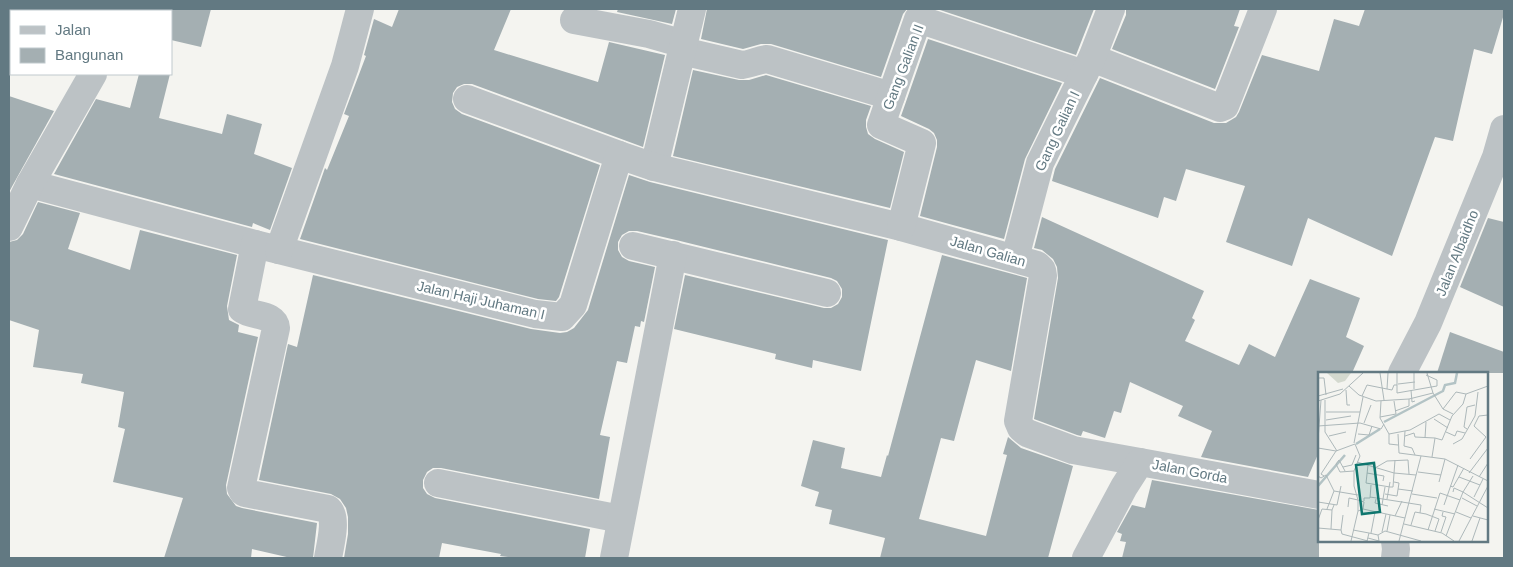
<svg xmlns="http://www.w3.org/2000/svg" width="1513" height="567" viewBox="0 0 1513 567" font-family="Arial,sans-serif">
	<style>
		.built { fill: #e5e5e4 }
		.building { fill: #a4afb2 }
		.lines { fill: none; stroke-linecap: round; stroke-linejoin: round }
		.minor { stroke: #bcc2c5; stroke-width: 28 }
		.labels { text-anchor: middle; stroke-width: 5; stroke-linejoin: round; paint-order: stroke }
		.street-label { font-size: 14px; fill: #627982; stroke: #fff }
		.inset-river { fill: none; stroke: #b3c3c5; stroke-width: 2.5 }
		.inset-road { fill: none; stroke: #adb8ba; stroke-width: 1 }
		.view { fill: #0f766e; fill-opacity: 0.15; stroke: #0f766e; stroke-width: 2.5 }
		.inset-edge { fill: none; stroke: #627982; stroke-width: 2.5 }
	</style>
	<rect width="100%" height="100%" fill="#f4f4f0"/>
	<!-- built -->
	<path class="built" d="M9,9H75L76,11H11V63H9Z"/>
	<!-- building -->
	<g class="building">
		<path d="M171,9H211L201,47L171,40Z"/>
		<path d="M399,9H511L494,50L598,82L609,42L665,55L643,147L472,84H464L457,87L453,93L452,102L455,109L462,114L600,165L559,297L556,301L538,299L300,239L325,168L327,170L349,116L344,114L366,56L364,55L374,19L392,27Z"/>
		<path d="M618,9H676L672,24L617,12Z"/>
		<path d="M707,9H907L903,14L881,77L771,44H761L743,49L701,39Z"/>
		<path d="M937,9H1094L1076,55Z"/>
		<path d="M1126,9H1240L1234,26L1239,27L1215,89L1112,49L1126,15Z"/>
		<path d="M1365,9H1504V14L1492,54L1474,49L1453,141L1435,137L1392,256L1308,218L1292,266L1226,242L1245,186L1186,169L1176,201L1164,197L1158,218L1052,181L1055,169L1100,78L1214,123H1226L1236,117L1239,112L1262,55L1319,71L1334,19L1359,26Z"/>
		<path d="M928,39L1062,83L1025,159L1004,239L920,216L937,147V140L934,133L929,129L901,116Z"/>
		<path d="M693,70L739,80H749L766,75L871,106L866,120V127L868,134L875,139L904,152L890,208L673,156Z"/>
		<path d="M139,74H170L159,118L222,134L227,114L262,124L254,154L292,168L270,230L253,223L252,227L54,174L96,99L130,108Z"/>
		<path d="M9,96L54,111L9,192Z"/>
		<path d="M629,175L650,182L888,240L861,371L813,360L812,368L775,359L776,354L674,329L685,275L824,308H831L838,304L842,297V289L837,281L831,278L676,240L637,231H629L622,235L618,242V250L622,257L629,261L655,267L644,322L641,321L640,327L635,326L627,363L617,361L600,435L610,437L599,499L441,468H433L427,472L423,480V488L427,494L435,498L590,529L585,558H517L500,556L501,554L442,543L439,558H344L348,534V517L346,508L340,499L331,494L259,480L288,344L297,347L313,275L531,329L560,333L567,332L574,328L588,310Z"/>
		<path d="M38,202L80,213L68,249L130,270L140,230L237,255L227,306L229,320L239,325L238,332L258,337L226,485L227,494L236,506L242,508L317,523L313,558H291L252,549L251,558H164L183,498L113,482L125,429L118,427L124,392L81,383L83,374L33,367L39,330L9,320V242L17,240L23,234Z"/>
		<path d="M1042,217L1204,291L1192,318L1195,320L1185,341L1239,365L1249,344L1275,357L1310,279L1360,298L1346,337L1364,346L1352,373H1319V452L1308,477L1201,457L1212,431L1178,416L1183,406L1130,382L1121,413L1114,411L1105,438L1083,431L1081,436L1077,435L1034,419L1058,278L1057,267L1053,259L1042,250L1034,248Z"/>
		<path d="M1488,218L1504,222V307L1460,287Z"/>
		<path d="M942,255L1027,278L1011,371L976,360L954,441L941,438L919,519L986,536L1007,455L1003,454L1008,437L1021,448L1073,466L1048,558H880L885,538L829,524L832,510L815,506L819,492L801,486L813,440L845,448L841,468L881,477L887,455L888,456Z"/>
		<path d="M1450,332L1504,352V373H1437Z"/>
		<path d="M1152,480L1319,510V558H1122L1126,542L1120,541L1122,534L1117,532L1132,505L1145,508Z"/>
	</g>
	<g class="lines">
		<!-- minor -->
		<g class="minor">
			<path d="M129,11L130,9"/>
			<path d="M574,20L649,34L684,44"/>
			<path d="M682,51L742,65C751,64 758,60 767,59L891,96"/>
			<path d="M1092,58L1220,108L1225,106L1263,9"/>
			<path d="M467,99L619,155"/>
			<path d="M654,167L692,9"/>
			<path d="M30,184L255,244L535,314L562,317L573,305L619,155L654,167L901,227L1037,265L1042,270L1043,276L1018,421L1021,428L1027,433L1073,450L1140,462"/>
			<path d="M9,227L30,184L93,74"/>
			<path d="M901,227L922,143L881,125L918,19L1084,74"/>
			<path d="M255,244L242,309C252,317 275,313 276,328L241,488L243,492L245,493L328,509C338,517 330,546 328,558"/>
			<path d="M633,246L827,293"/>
			<path d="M279,250L345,66L360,9"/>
			<path d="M1015,258L1040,163L1092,58L1111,9"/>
			<path d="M1402,373L1428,323L1496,157L1504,129"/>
			<path d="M438,483L621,519"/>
			<path d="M1395,541L1396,549L1395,558"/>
			<path d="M614,558L673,255"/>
			<path d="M1086,558L1124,487L1140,462L1319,495"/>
		</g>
	</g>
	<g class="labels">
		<!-- street labels -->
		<g class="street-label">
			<text transform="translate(903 67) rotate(-69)" y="5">Gang Galian II</text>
			<text transform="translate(1057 131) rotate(-65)" y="5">Gang Galian I</text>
			<text transform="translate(988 251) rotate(16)" y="5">Jalan Galian</text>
			<text transform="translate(1457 253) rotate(-68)" y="5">Jalan Albaidho</text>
			<text transform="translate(481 300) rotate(13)" y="5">Jalan Haji Juhaman I</text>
			<text transform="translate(1190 471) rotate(11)" y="5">Jalan Gorda</text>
		</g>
	</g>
	<!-- overview -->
	<g transform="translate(1318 372)">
		<rect width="170" height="170" fill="#f4f4f0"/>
		<path d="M9,1H33L27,9L20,11Z" fill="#d4d9cf"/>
		<path class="inset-river" d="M66,50L125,19L127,13L137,11L139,1M38,72L62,57M0,114L27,83"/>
		<path class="inset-road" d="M62,1L66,28M79,1V21L119,14V8L108,3M96,1V17M109,1L115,21M0,6H6L8,23M80,12L97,10M31,14L41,23L58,29L91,27L115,21M69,17L70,1M28,18L29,33H32M93,18L94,30L97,29M115,21L125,37L135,42M0,24L25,17M44,24L49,13L74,18L76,13H79M7,28V60L19,79M0,29L22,22L45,1M63,29L62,46L71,62V72L80,73M125,37L138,20L148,22M77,39L91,34V27M8,40H42M62,45L78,42L76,29M116,47L130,56M8,48L33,44M46,51L53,33M0,54L42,51L63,57L66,52M149,57L146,55L149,35L157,33M87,59L86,74L94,76L97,83M128,60L137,64L139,59L147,61M40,62L51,63L54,54M71,62L92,58L121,42L132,48M80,62L81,81L127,87L170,109M11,64L28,60M87,64L96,61L97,65L117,66M107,66L108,50M0,68L3,28M36,71L45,25M135,72L144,67L157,44L160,20M0,76L18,79L37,72L42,84L36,99V114L40,128L46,130L45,137M114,85L117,66L124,68L134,44L145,32L148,22L170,14M152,87L168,65L156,54L161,44L170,43M39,90L76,101L98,103M50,93L48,111L72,115M25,95L34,93L38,83M57,96L69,89L90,88L91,102M27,99L21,88L18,92L22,100L36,99M100,100L123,103M49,101L66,104L65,109M151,101L170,76M0,104L3,106L8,103L16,119L40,123M6,104L3,102L18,79M141,105L162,113M161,105L170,91M121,110L127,87M132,114L135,115L146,96M72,115H75L77,88M80,117L95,119M135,120L136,116L145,120L170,136M67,122L79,124L81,111L76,110M94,122L119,126M52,125L103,133L102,141M156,125L165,107M144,126L159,134M58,127L57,131L70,134M69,127L72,110M46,129V126H52L53,113M0,130L19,133L23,114M64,133L67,115M126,133L140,93M30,135L31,126L40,128V139M9,137L16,119M116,137L137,142M138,140L153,146M77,144L84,129M155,144L170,148M0,148L4,137L14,138L16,133M86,152L124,161L136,169M93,153L97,140L108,142L121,147L117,159M0,156L23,158L24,162L50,169M13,157L14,138M23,158L25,143M35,158L51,161M110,158L122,121L142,128M69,159L72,143M64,160L68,142M123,160L128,145L124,144L125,140M53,161L57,140M128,164L145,120L155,104M50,166L61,169L60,163M33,169L40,139L45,137L87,146M49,169L51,161L60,163L67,159L103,169M81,169L103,84M141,169L170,114M154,169L162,146"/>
		<path class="view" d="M56,91L62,140L44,142L38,93Z"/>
		<rect width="170" height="170" class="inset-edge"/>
	</g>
	<!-- border -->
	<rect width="1513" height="567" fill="none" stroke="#627982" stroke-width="20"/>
	<!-- legend -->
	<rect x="10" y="10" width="162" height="65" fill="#ffffff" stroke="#c0c9cd"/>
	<rect x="20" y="26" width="25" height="8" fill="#bcc2c5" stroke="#c0c9cd"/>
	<text x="55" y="35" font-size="15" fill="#627982">Jalan</text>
	<rect x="20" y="48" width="25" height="15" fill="#a4afb2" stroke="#c0c9cd"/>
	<text x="55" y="60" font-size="15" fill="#627982">Bangunan</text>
</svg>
